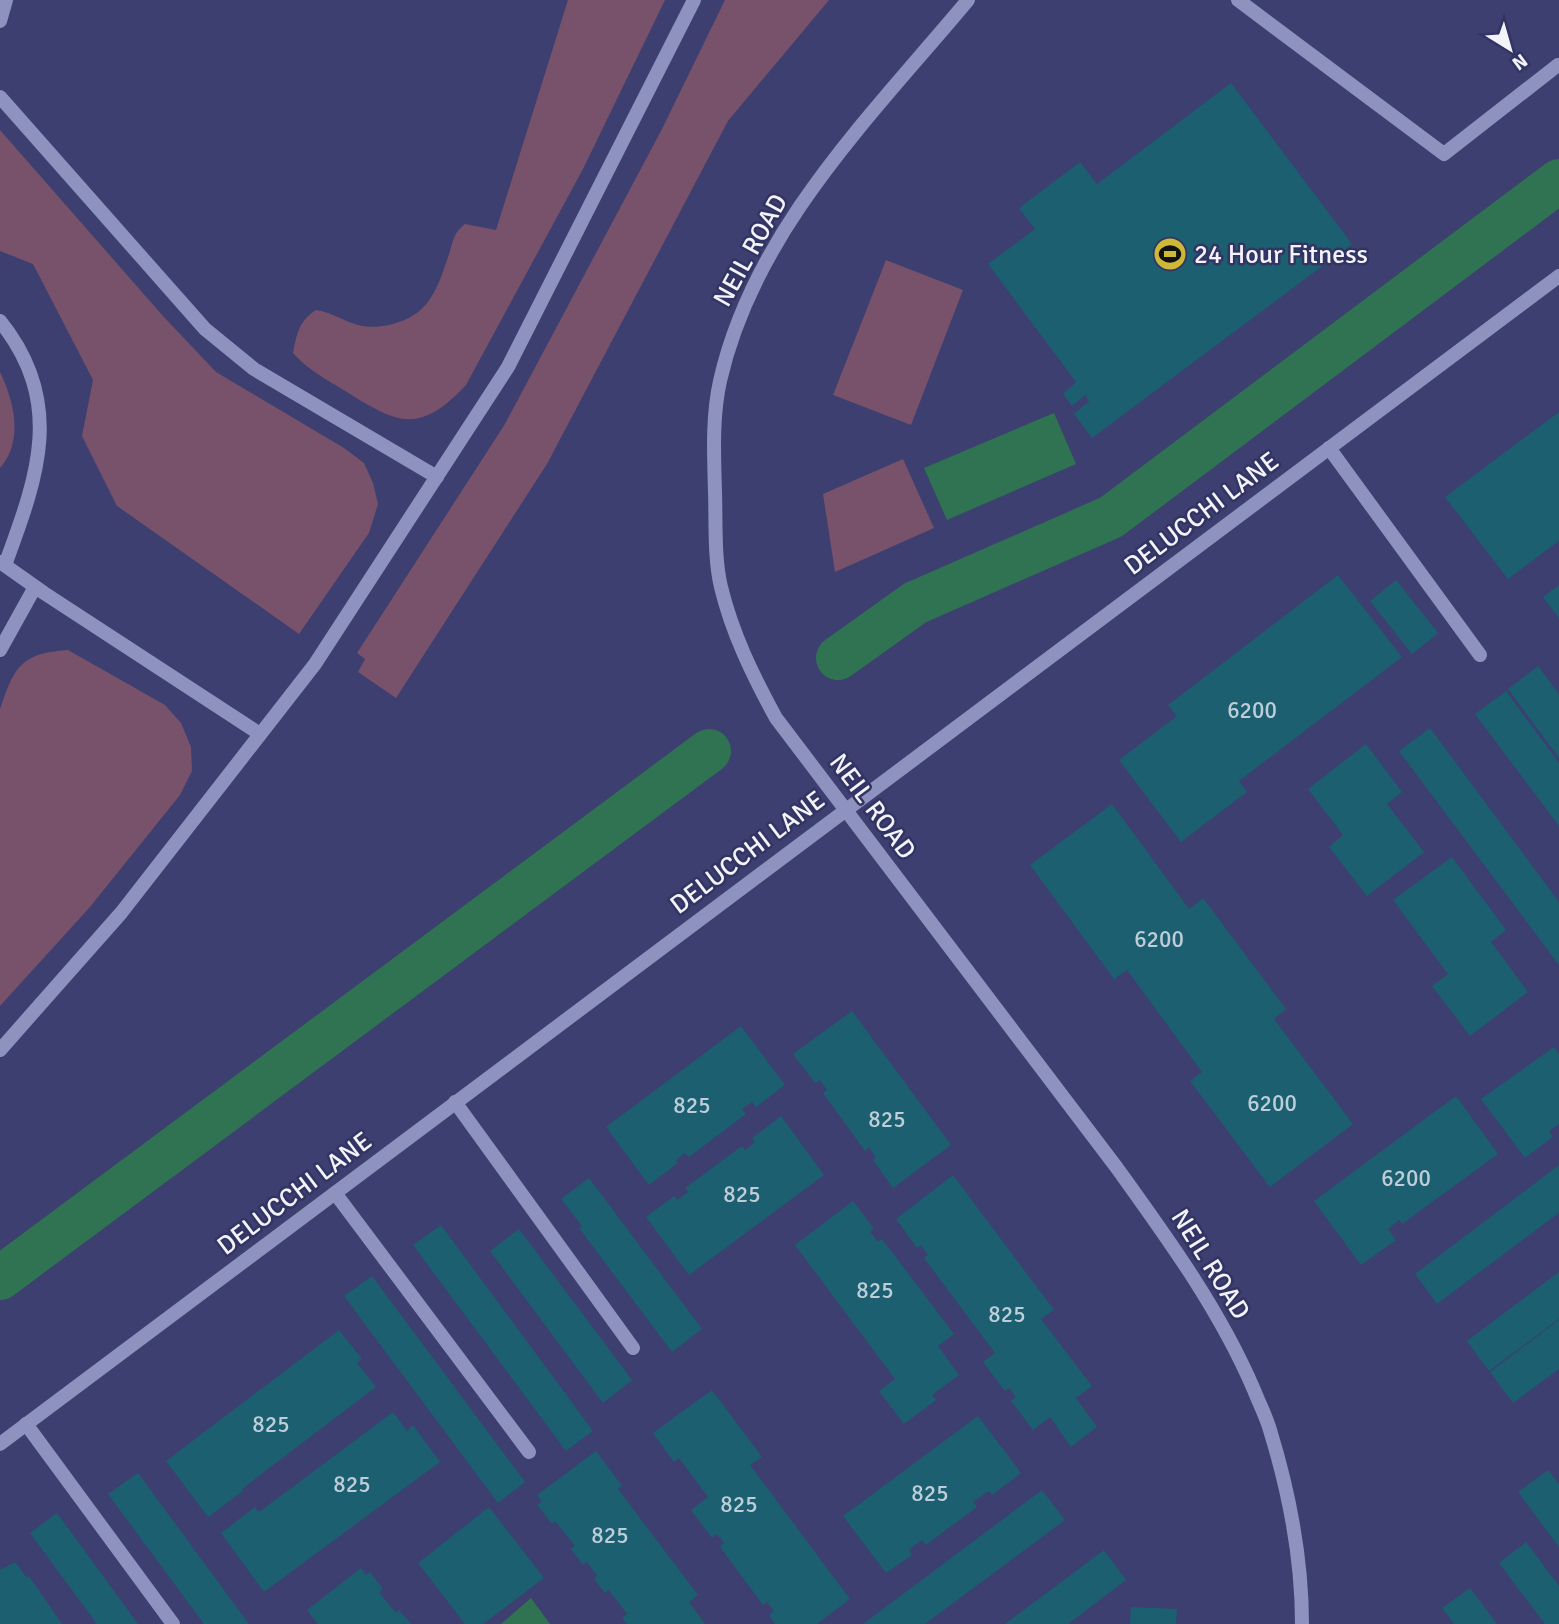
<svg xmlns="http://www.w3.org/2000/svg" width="1559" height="1624" viewBox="0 0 1559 1624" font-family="Signika,sans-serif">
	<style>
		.green { fill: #78516b }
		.water { fill: #2f7352 }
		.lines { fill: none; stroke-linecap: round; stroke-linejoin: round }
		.canal { stroke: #2f7352; stroke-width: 44 }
		.building { fill: #1c5f70 }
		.service { stroke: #8d92bf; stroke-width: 14 }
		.minor { stroke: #8d92bf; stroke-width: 14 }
		.tertiary { stroke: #8d92bf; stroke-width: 14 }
		.labels { text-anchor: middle; stroke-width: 5; stroke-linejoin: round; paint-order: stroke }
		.number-label { font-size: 23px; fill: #bdced8 }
		.street-label { font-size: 26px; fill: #f3f3fa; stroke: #323463 }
		.poi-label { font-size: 26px; fill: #f3f3fa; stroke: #323463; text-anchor: start }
	</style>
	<rect width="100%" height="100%" fill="#3c3f6f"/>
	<!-- green -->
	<g class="green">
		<path d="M568,0H665L583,169L466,385C419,435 398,424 345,391C326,379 308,370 293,353C297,333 299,321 316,310C333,312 346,323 362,326C374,328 388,326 399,322C432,312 440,281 450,251C453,240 455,231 465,224L496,230Z"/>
		<path d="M725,0H829L728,121L547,464L396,698L358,672L365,659L357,653L505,424L662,129Z"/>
		<path d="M0,130L163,316L216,372L344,448L364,463L373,483L378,504L369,533L299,634L117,506L82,436L93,380L33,264L0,251Z"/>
		<path d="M886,260L963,290L911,425L833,395Z"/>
		<path d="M0,372C14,401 24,441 0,468Z"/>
		<path d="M903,459L934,528L835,572L823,494Z"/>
		<path d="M68,650L165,705L181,723L191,747L192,771L180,795L90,907L0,1006V709C14,667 21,653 68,650Z"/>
	</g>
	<!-- water -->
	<g class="water">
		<path d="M1054,413L1076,464L947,520L924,468Z"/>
		<path d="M531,1598L550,1624H501Z"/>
	</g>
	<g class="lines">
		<!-- canal -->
		<g class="canal">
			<path d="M838,658L915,603L1111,517L1559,181"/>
			<path d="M0,1278L709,751"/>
		</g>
	</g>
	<!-- building -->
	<g class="building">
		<path d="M1231,83L1352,244L1092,438L1074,414L1089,401L1085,395L1072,406L1063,394L1076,382L988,264L1035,229L1019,208L1080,162L1097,184Z"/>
		<path d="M1559,412V541L1508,579L1445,497Z"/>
		<path d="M1338,575L1402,657L1239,781L1247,792L1181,842L1119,760L1177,716L1168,705Z"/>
		<path d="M1396,580L1438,633L1412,654L1370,601Z"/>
		<path d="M1559,585V618L1543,597Z"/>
		<path d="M1538,666L1559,694V758L1508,689Z"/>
		<path d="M1506,691L1559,763V826L1475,714Z"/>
		<path d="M1430,728L1559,902V965L1399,751Z"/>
		<path d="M1366,744L1402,792L1387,804L1424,852L1367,896L1329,847L1343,835L1308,789Z"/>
		<path d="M1112,804L1189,909L1203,898L1286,1009L1274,1019L1353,1124L1270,1187L1190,1081L1202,1072L1127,970L1114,979L1030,865Z"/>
		<path d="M1452,857L1506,930L1491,942L1528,992L1470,1036L1432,986L1448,974L1393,900Z"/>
		<path d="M852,1011L951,1145L893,1188L873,1160L876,1158L869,1147L865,1151L823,1093L827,1090L820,1080L815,1083L793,1054Z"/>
		<path d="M741,1026L785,1085L756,1107L752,1102L742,1109L746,1114L689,1157L685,1153L676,1160L678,1163L649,1185L606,1127Z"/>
		<path d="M1554,1047L1559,1054V1124L1549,1131L1553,1137L1525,1158L1481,1099Z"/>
		<path d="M1456,1096L1498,1154L1402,1224L1399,1220L1388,1229L1396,1240L1361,1265L1314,1201Z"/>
		<path d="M781,1116L824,1175L689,1275L646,1217L674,1196L677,1200L688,1192L685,1188L742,1146L745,1150L755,1142L752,1138Z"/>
		<path d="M1559,1165V1213L1437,1304L1415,1274Z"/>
		<path d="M953,1175L1054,1310L1041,1319L1092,1386L1076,1398L1097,1427L1071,1447L1050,1417L1033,1430L1011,1401L1016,1397L1009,1388L1005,1391L983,1362L995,1353L924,1258L928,1255L921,1245L917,1248L896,1219Z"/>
		<path d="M589,1178L702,1329L672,1352L579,1228L582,1226L561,1199Z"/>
		<path d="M853,1201L874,1229L870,1232L878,1242L882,1239L954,1334L938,1346L959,1375L932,1395L936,1400L904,1424L879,1391L895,1379L795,1245Z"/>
		<path d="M441,1225L593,1431L566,1451L413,1245Z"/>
		<path d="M519,1229L632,1380L603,1403L490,1251Z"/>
		<path d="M1559,1272V1319L1489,1371L1467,1341Z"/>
		<path d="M372,1276L525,1482L498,1503L344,1296Z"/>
		<path d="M1559,1320V1369L1513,1403L1490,1372Z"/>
		<path d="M339,1330L362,1359L357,1363L376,1387L242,1489L243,1491L208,1517L166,1461Z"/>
		<path d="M712,1390L762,1457L750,1465L850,1599L817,1624H775L769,1615L774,1611L767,1602L763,1605L720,1547L724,1543L717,1534L712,1538L691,1510L708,1497L679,1458L674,1462L653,1433Z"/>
		<path d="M393,1412L407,1431L413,1425L440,1462L264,1592L221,1533L255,1507L259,1512Z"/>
		<path d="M978,1416L1021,1473L992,1495L989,1491L973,1502L977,1507L926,1545L922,1540L909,1550L912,1555L886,1573L843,1516Z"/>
		<path d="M596,1451L622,1486L618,1489L698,1595L689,1602L705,1624H627L622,1618L627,1614L609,1590L605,1593L594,1579L597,1576L587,1562L583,1565L571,1549L575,1546L555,1521L552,1524L537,1505L542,1502L537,1495Z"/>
		<path d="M1548,1470L1559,1484V1547L1518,1492Z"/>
		<path d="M138,1473L249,1624H204L108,1494Z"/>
		<path d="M1042,1490L1065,1520L925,1624H863Z"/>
		<path d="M489,1507L544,1578L483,1624H465L418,1563Z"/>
		<path d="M57,1513L138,1624H97L30,1533Z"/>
		<path d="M1526,1542L1559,1586V1624H1545L1499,1563Z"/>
		<path d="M1104,1550L1126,1580L1068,1624H1005Z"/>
		<path d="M15,1562L27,1578L29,1576L62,1624H0V1570Z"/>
		<path d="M361,1568L366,1575L370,1572L383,1589L379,1592L396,1613L399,1610L411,1624H318L307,1610Z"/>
		<path d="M1470,1588L1497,1624H1454L1442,1608Z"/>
		<path d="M1131,1607L1177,1609L1176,1624H1130Z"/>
	</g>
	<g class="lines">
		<!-- service -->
		<g class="service">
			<path d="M1238,0L1444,154L1558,65"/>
			<path d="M0,21L6,0"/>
			<path d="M0,97L205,329L254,369L437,477"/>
			<path d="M0,321C66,403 37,478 5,565"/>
			<path d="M1329,448L1480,655"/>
			<path d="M0,562L44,593L260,734"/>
			<path d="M0,650L35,587"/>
			<path d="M0,1050L121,913L315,664L508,367L694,0"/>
			<path d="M455,1102L633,1348"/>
			<path d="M335,1193L529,1452"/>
			<path d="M26,1424L173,1624"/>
		</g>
		<!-- minor -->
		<path class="minor" d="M0,1444L1559,276"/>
		<!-- tertiary -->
		<path class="tertiary" d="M968,0C872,115 754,230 720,381C712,417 714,455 715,492C716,521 714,558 721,587C732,633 753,676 776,718L1117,1168C1168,1239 1220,1310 1254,1390C1259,1403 1266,1416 1270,1430C1289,1492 1302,1559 1302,1624"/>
	</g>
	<!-- icons -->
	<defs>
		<symbol id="stadium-disc" viewBox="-11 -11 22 22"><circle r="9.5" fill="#ceb837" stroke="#323463"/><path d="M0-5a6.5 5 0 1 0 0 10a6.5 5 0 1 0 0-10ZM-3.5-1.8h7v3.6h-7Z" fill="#111"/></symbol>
	</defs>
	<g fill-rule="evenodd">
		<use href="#stadium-disc" x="1151" y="235" width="38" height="38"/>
	</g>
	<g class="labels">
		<!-- number labels -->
		<g class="number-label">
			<text x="1252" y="718">6200</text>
			<text x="1159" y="947">6200</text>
			<text x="1272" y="1111">6200</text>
			<text x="692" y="1113">825</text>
			<text x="887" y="1127">825</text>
			<text x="1406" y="1186">6200</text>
			<text x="742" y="1202">825</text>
			<text x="875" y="1298">825</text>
			<text x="1007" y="1322">825</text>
			<text x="271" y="1432">825</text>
			<text x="352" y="1492">825</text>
			<text x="930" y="1501">825</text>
			<text x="739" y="1512">825</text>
			<text x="610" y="1543">825</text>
		</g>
		<!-- street labels -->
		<g class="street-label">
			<text transform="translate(750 250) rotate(-61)" y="9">NEIL ROAD</text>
			<text transform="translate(1201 513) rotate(-37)" y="9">DELUCCHI LANE</text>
			<text transform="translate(873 806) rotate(53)" y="9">NEIL ROAD</text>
			<text transform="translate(747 852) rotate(-37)" y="9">DELUCCHI LANE</text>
			<text transform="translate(294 1193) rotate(-37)" y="9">DELUCCHI LANE</text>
			<text transform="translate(1211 1264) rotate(58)" y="9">NEIL ROAD</text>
		</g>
		<!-- poi labels -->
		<g class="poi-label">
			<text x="1194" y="263">24 Hour Fitness</text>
		</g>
	</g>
	<!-- north arrow -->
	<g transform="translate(1510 49) rotate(143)" stroke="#323463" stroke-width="5" paint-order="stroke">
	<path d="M0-5L12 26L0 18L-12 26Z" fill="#f3f3fa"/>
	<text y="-10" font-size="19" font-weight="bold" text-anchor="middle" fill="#f3f3fa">N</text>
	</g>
</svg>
